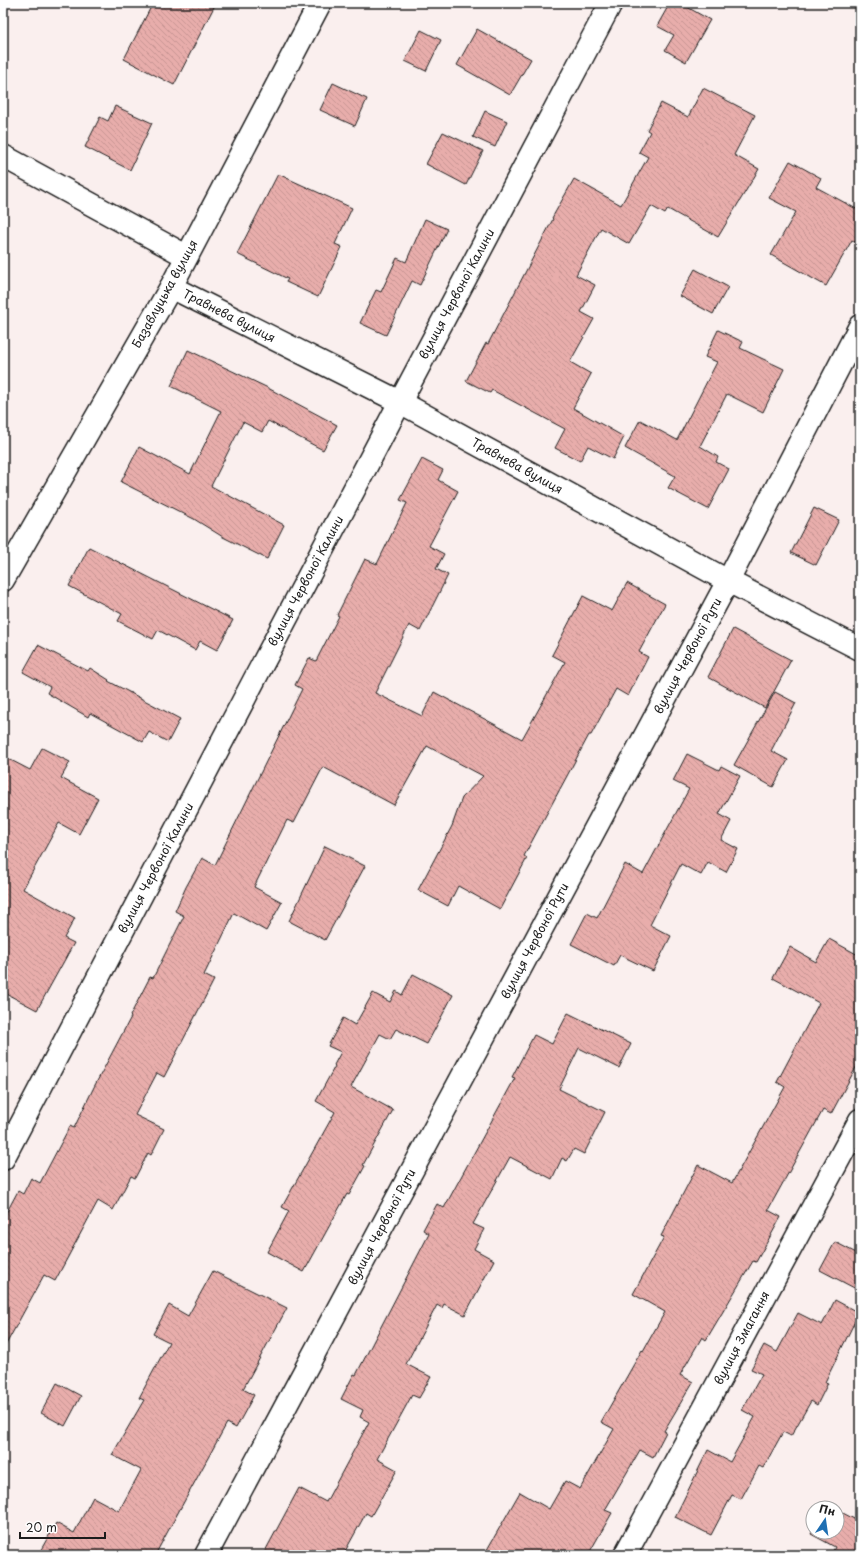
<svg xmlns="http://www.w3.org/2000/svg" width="863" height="1558" viewBox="0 0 863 1558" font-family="'Playpen Sans',sans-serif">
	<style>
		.building { fill: url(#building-back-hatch); stroke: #1c1c1c }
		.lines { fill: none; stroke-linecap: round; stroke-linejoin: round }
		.street-casing { stroke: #1c1c1c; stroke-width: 25 }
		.street { stroke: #fff; stroke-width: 22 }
		.labels { text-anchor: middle; stroke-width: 4; stroke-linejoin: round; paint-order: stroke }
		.street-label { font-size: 12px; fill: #1c1c1c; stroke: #fff }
	</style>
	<defs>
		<pattern id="building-back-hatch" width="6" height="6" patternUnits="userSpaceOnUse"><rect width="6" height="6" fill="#e8adab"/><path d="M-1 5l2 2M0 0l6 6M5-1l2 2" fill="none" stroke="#c69493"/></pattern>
	</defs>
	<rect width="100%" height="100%" fill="#faefee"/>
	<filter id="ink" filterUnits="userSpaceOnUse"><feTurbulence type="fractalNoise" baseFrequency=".025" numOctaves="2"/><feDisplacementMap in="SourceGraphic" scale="8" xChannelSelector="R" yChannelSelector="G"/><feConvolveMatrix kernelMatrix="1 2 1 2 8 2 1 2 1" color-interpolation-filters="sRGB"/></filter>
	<g filter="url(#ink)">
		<!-- building -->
		<g class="building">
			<path d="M153,3H216L174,85L124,59Z"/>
			<path d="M670,3H680L710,20L686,62L665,50L674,35L657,26Z"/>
			<path d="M477,29L531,59L510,95L457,65Z"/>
			<path d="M421,30L441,40L426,71L405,61Z"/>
			<path d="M333,83L367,99L355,126L320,110Z"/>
			<path d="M703,88L755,115L734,155L759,169L718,237L668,209L665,214L651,206L629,244L601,228L576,275L595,285L581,312L594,319L570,362L591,374L573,408L624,437L613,459L588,446L580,461L555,448L565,429L492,390L490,393L466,381L486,343L488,344L553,219L552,218L574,179L621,205L648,157L639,152L650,132L647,130L661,103L688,117Z"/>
			<path d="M115,106L152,123L130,170L85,147L100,117L108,121Z"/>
			<path d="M485,111L507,121L495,147L473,137Z"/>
			<path d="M443,132L483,151L466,185L426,164Z"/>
			<path d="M790,161L821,178L816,187L860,211V245L852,240L826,286L771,255L796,212L769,198Z"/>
			<path d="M278,174L352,208L335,244L342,247L318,297L286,282L288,279L237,254Z"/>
			<path d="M425,219L447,229L420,285L412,281L386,335L360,323L376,290L381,292L397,258L406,262Z"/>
			<path d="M695,269L728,287L713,314L680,296Z"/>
			<path d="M718,330L743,342L740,348L784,369L763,412L727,394L700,446L718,457L716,462L729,469L708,509L668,488L675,476L625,448L640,420L677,440L717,362L705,357Z"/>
			<path d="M188,350L266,387L337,425L323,450L268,421L262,432L243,422L211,486L284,525L267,559L223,537L194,519L121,482L139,447L190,474L221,411L171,386Z"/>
			<path d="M422,459L443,470L438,480L458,491L429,546L444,554L436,569L448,575L420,631L409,625L375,693L422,716L434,692L522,739L565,662L552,655L583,596L612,611L627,583L665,604L639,652L648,657L628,696L616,689L591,735H589L524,856L527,858L500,909L458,886L448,906L418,890L452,826L462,798L483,776L427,746L394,805L323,767L294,823L287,820L254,887L282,902L266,931L234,913L204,975L214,980L164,1077L157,1073L135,1115L164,1129L151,1155L148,1153L135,1178L131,1176L113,1210L98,1201L55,1281L44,1275L3,1350V1219L18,1191L23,1194L31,1178L40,1183L70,1126L74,1128L94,1087L131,1017L130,1016L150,977L153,978L184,916L175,911L186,887L202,858L215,865L302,689L295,685L309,658L316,661L339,616L337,615L365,559L377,564L407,503L400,500Z"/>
			<path d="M814,508L839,520L816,565L791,553Z"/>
			<path d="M89,547L233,620L217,650L200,641L195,650L158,630L153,639L118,621L122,614L69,586Z"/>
			<path d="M733,629L791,660L765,708L708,677Z"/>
			<path d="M38,645L88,671L90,668L109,680L108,681L180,719L168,742L149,732L143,742L90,713L88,717L47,693L50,687L23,672Z"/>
			<path d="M775,692L796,703L771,751L788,760L773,787L734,765Z"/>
			<path d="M42,748L70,762L61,778L98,798L79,834L59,823L23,889L75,918L64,938L74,943L37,1010L3,992V756L30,770Z"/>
			<path d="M687,754L719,770L721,766L740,776L719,814L731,821L721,840L738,849L726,872L708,862L701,875L681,864L650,925L671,936L653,971L620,955L614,966L571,944L587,913L597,918L625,864L643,874L689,789L673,781Z"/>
			<path d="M325,846L365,866L325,940L289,921Z"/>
			<path d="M829,939L860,956V1060L831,1114L823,1110L768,1210L781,1217L756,1262L753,1261L706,1340L702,1337L680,1375L693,1382L664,1431L666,1432L653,1457L640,1450L605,1510L612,1513L588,1555H484L520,1492L549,1509L565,1481L580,1489L614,1429L601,1422L642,1350L643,1351L665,1312L633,1294L664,1237L661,1236L698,1165L732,1183L785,1087L777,1082L819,1003L773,978L790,947L816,962Z"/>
			<path d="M413,974L453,995L427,1044L396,1029L390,1039L380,1034L351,1087L393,1110L363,1165L365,1166L349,1195L347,1194L304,1272L267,1252L289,1211L282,1207L335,1112L316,1101L335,1066L334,1065L341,1052L328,1046L343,1018L355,1025L373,993L390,1002L396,991L402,995Z"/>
			<path d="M568,1013L631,1044L619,1068L579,1048L559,1089L605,1112L584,1154L574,1149L567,1161L562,1158L552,1179L510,1157L473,1224L484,1229L474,1249L494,1260L465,1315L444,1304L442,1308L437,1305L406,1364L431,1377L419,1398L412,1395L377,1459L397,1470L371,1516L366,1513L343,1555H263L299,1488L326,1502L369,1422L360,1417L363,1410L341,1399L354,1374L356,1375L429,1234L423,1230L437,1204L444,1208L515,1078L512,1077L534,1035L552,1044Z"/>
			<path d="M835,1242L860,1255V1291L820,1270Z"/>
			<path d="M213,1271L287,1308L243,1389L254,1395L236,1428L227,1423L155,1555H38L56,1523L74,1533L93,1497L119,1511L141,1470L112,1455L144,1400L139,1398L169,1342L153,1334L169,1305L188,1316Z"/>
			<path d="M835,1300L859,1313L825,1382L828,1383L817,1405L811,1401L791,1436L783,1432L763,1468L759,1466L741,1499L732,1495L711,1535L675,1517L708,1450L730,1462L755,1417L742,1410L762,1374L751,1369L764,1345L777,1352L798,1313L822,1325Z"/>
			<path d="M57,1383L81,1396L65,1426L41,1413Z"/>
			<path d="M837,1510L860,1522V1555H831L835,1547L811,1534L813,1530V1532H837Z"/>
		</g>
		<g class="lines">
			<defs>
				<g id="street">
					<path d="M3,156L186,256"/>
					<path d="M171,287L400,402L728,581L860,649"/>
					<path d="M3,580L171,287L320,3"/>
					<path d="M3,1159L400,402L611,3"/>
					<path d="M206,1555L728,581L860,326"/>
					<path d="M625,1555L860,1120"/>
				</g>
			</defs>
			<!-- street casing -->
			<use href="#street" class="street-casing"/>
			<!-- street -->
			<use href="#street" class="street"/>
		</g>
	</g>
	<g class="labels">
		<!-- street labels -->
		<g class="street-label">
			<text transform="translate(165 294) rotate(-61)" y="4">Базавлуцька вулиця</text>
			<text transform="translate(457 294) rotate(-62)" y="4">вулиця Червоної Калини</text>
			<text transform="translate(229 316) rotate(27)" y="4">Травнева вулиця</text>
			<text transform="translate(517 466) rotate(29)" y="4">Травнева вулиця</text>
			<text transform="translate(306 581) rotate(-62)" y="4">вулиця Червоної Калини</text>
			<text transform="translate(688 656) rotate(-62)" y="4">вулиця Червоної Рути</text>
			<text transform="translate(156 868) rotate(-62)" y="4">вулиця Червоної Калини</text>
			<text transform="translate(535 941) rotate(-62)" y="4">вулиця Червоної Рути</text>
			<text transform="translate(382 1227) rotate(-62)" y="4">вулиця Червоної Рути</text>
			<text transform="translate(742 1338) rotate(-62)" y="4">вулиця Змагання</text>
		</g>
	</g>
	<!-- margin -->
	<rect width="863" height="1558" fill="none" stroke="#fff" stroke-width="16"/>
	<rect x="8" y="8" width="847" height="1542" fill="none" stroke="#1c1c1c" stroke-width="1.5" filter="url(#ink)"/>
	<!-- north arrow -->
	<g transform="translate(825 1520) rotate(13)"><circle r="19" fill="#ffffff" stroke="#a4a4a4"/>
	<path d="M0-3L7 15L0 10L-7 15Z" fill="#1f6fb2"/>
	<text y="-6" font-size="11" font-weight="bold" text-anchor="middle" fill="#1c1c1c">Пн</text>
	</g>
	<!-- scale -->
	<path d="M20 1532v6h85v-6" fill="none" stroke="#1c1c1c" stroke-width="2"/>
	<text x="26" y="1532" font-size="12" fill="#1c1c1c" stroke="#ffffff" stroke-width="3" paint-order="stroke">20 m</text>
</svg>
